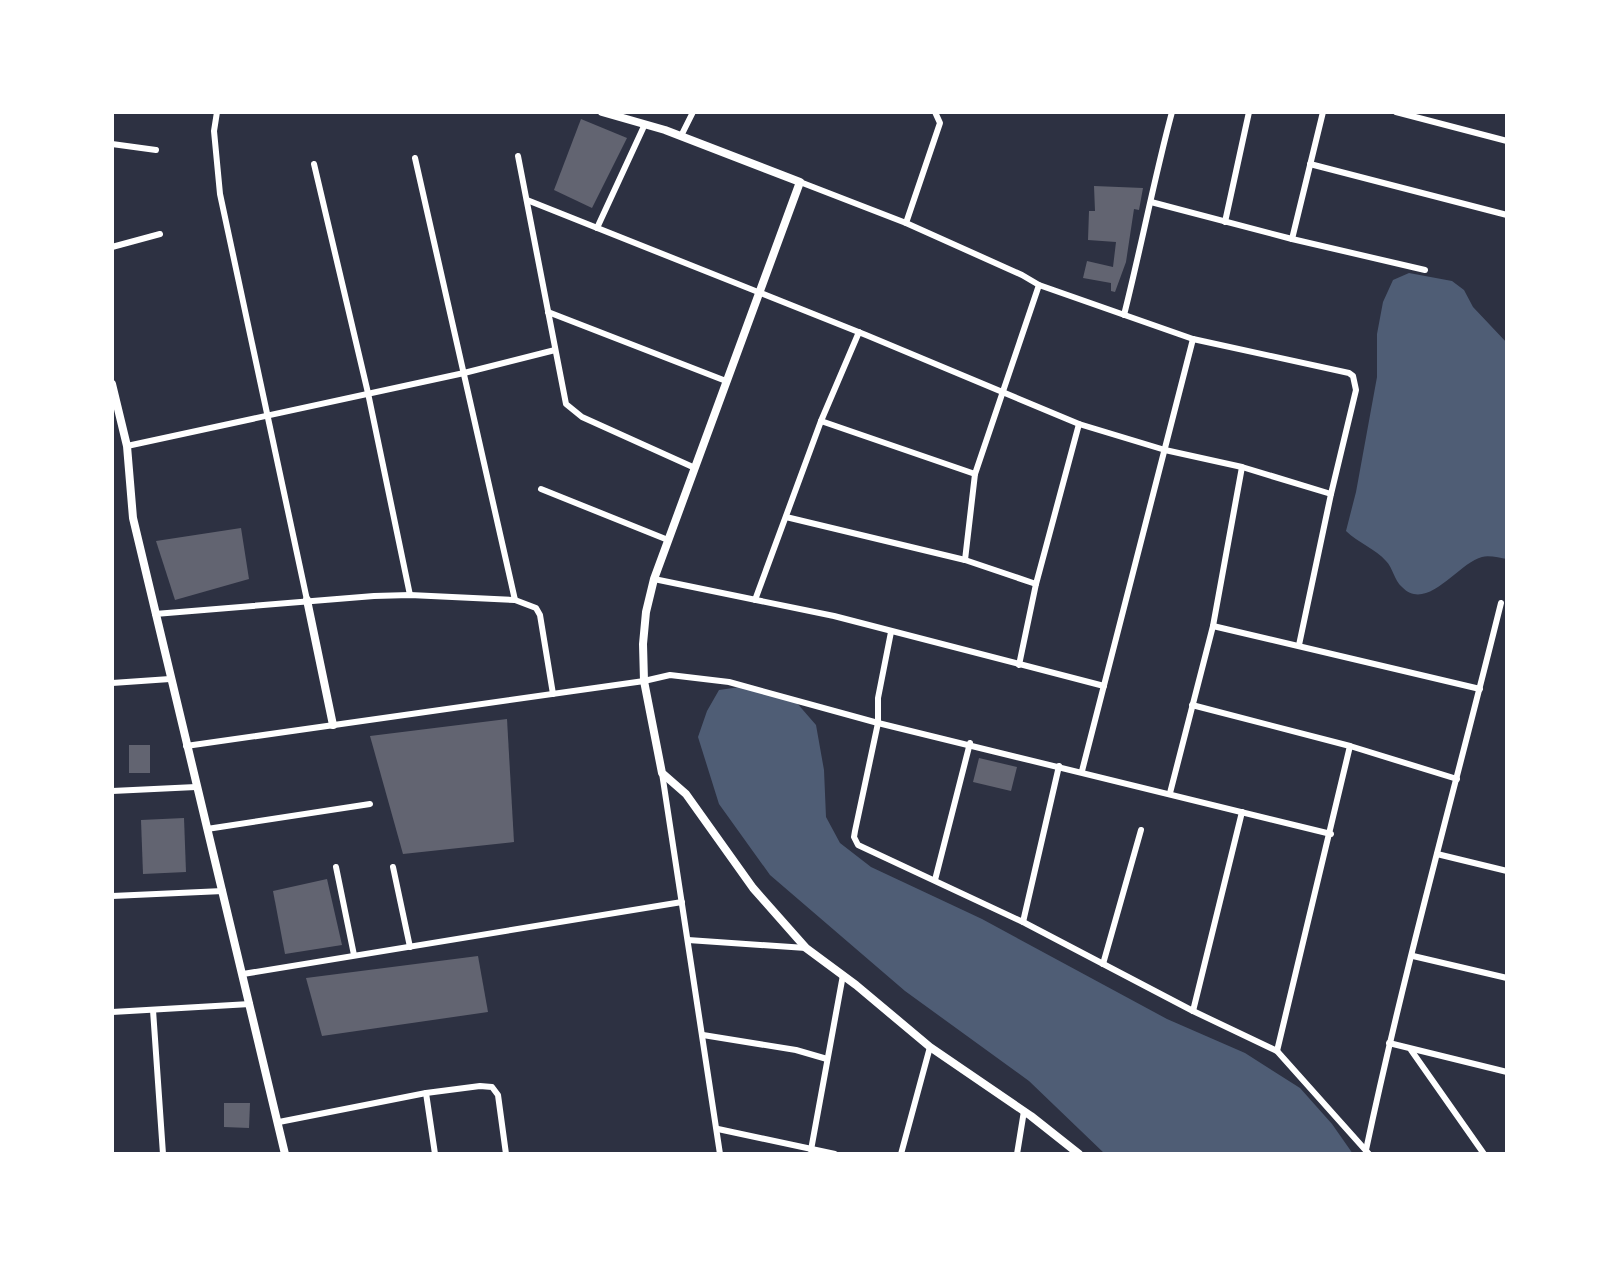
<svg xmlns="http://www.w3.org/2000/svg" width="1619" height="1266" viewBox="0 0 1619 1266" font-family="Barlow,sans-serif">
	<style>
		.water { fill: #4f5d75 }
		.building { fill: #626471 }
		.lines { fill: none; stroke-linecap: round; stroke-linejoin: round }
		.minor { stroke: #fff; stroke-width: 6 }
		.tertiary { stroke: #fff; stroke-width: 8 }
	</style>
	<rect width="100%" height="100%" fill="#2d3142"/>
	<!-- water -->
	<g class="water">
		<path d="M1409,273L1452,281L1464,290L1473,307L1507,343V559C1500,558 1489,555 1482,557C1458,563 1427,613 1402,587C1394,580 1393,568 1386,561C1376,549 1358,543 1346,531L1356,492L1377,377V334L1383,302L1393,280Z"/>
		<path d="M740,687L796,702L816,725L824,770L826,817L840,843L871,867L982,919L1167,1019L1245,1053L1300,1088L1332,1124L1353,1154H1105L1029,1081L905,991L770,875L719,804L698,737L707,711L719,690Z"/>
	</g>
	<!-- building -->
	<g class="building">
		<path d="M581,119L627,138L592,208L554,190Z"/>
		<path d="M1094,186L1143,188L1139,210L1134,209L1126,262L1115,292L1111,291V283L1083,278L1087,261L1113,267L1116,242L1088,240L1089,211H1095Z"/>
		<path d="M241,528L249,579L175,600L156,541Z"/>
		<path d="M507,719L514,842L403,854L370,736Z"/>
		<rect x="129" y="745" width="21" height="28"/>
		<path d="M979,758L1017,767L1011,791L973,782Z"/>
		<path d="M184,818L186,872L143,874L141,820Z"/>
		<path d="M327,879L342,945L285,954L273,891Z"/>
		<path d="M478,956L488,1012L322,1036L306,978Z"/>
		<path d="M224,1103H250L249,1128L224,1127Z"/>
	</g>
	<g class="lines">
		<!-- minor -->
		<g class="minor">
			<path d="M217,112L214,131L220,194L307,600"/>
			<path d="M1396,112L1507,141"/>
			<path d="M681,136L693,112"/>
			<path d="M112,144L156,150"/>
			<path d="M518,156L566,404L582,417L695,468"/>
			<path d="M415,158L515,600"/>
			<path d="M314,164L368,393L410,595"/>
			<path d="M1310,164L1507,215"/>
			<path d="M800,182L906,223L1022,275L1039,285L1193,339L1349,373L1353,376L1356,390L1331,494L1299,645"/>
			<path d="M527,200L866,335L1079,424L1165,450L1242,467L1331,494"/>
			<path d="M1151,202L1292,239L1425,270"/>
			<path d="M1225,222L1249,112"/>
			<path d="M906,223L940,123L935,112"/>
			<path d="M597,228L645,124"/>
			<path d="M1292,239L1323,112"/>
			<path d="M112,247L160,234"/>
			<path d="M548,312L726,381"/>
			<path d="M1124,315C1141,248 1154,179 1172,112"/>
			<path d="M821,421L975,474"/>
			<path d="M127,446L464,373L555,350"/>
			<path d="M541,489L668,540"/>
			<path d="M786,517L965,560L1036,584"/>
			<path d="M965,560L975,474L1039,285"/>
			<path d="M654,579L834,616L1104,686"/>
			<path d="M755,600L821,421L859,332"/>
			<path d="M155,614L374,596L410,595L515,600L536,608L540,615L553,694"/>
			<path d="M1213,626L1480,689"/>
			<path d="M891,632L878,698V723L855,831L854,837L858,845L1025,923L1193,1011L1277,1051L1369,1154"/>
			<path d="M1019,665L1036,584L1079,424"/>
			<path d="M112,683L170,679"/>
			<path d="M1192,705L1350,746L1457,779"/>
			<path d="M186,746L644,681L670,675L729,682L878,723L1331,834"/>
			<path d="M1082,771L1193,339"/>
			<path d="M662,773L720,1154"/>
			<path d="M112,791L196,787"/>
			<path d="M1170,793L1213,626L1242,467"/>
			<path d="M207,829L370,804"/>
			<path d="M1437,854L1507,871"/>
			<path d="M336,867L354,955"/>
			<path d="M393,867L410,947"/>
			<path d="M935,880L970,743"/>
			<path d="M112,896L223,891"/>
			<path d="M1023,922L1059,766"/>
			<path d="M688,940L806,948"/>
			<path d="M1413,956L1507,978"/>
			<path d="M1103,964L1141,830"/>
			<path d="M243,974L682,902"/>
			<path d="M153,1010L163,1154"/>
			<path d="M1193,1011L1242,812"/>
			<path d="M112,1012L250,1004"/>
			<path d="M703,1035L796,1050L827,1059"/>
			<path d="M1389,1043L1507,1072"/>
			<path d="M1411,1050L1484,1154"/>
			<path d="M1277,1051L1350,746"/>
			<path d="M426,1093L435,1154"/>
			<path d="M279,1122L426,1093L480,1086L492,1087L498,1095L506,1154"/>
			<path d="M718,1129L835,1154"/>
			<path d="M811,1150L843,975"/>
			<path d="M1366,1150C1405,966 1456,785 1501,603"/>
			<path d="M901,1154L930,1047"/>
			<path d="M1017,1154L1024,1111"/>
		</g>
		<!-- tertiary -->
		<g class="tertiary">
			<path d="M602,112L665,130L800,182L654,579L646,612L643,644L644,681L662,773L686,794L753,888L806,948L856,985L930,1047L1031,1116L1079,1154"/>
			<path d="M112,384L127,446L133,518L285,1154"/>
			<path d="M307,600L333,725"/>
		</g>
	</g>
	<!-- border -->
	<rect width="1619" height="1266" fill="none" stroke="#ffffff" stroke-width="228"/>
</svg>
